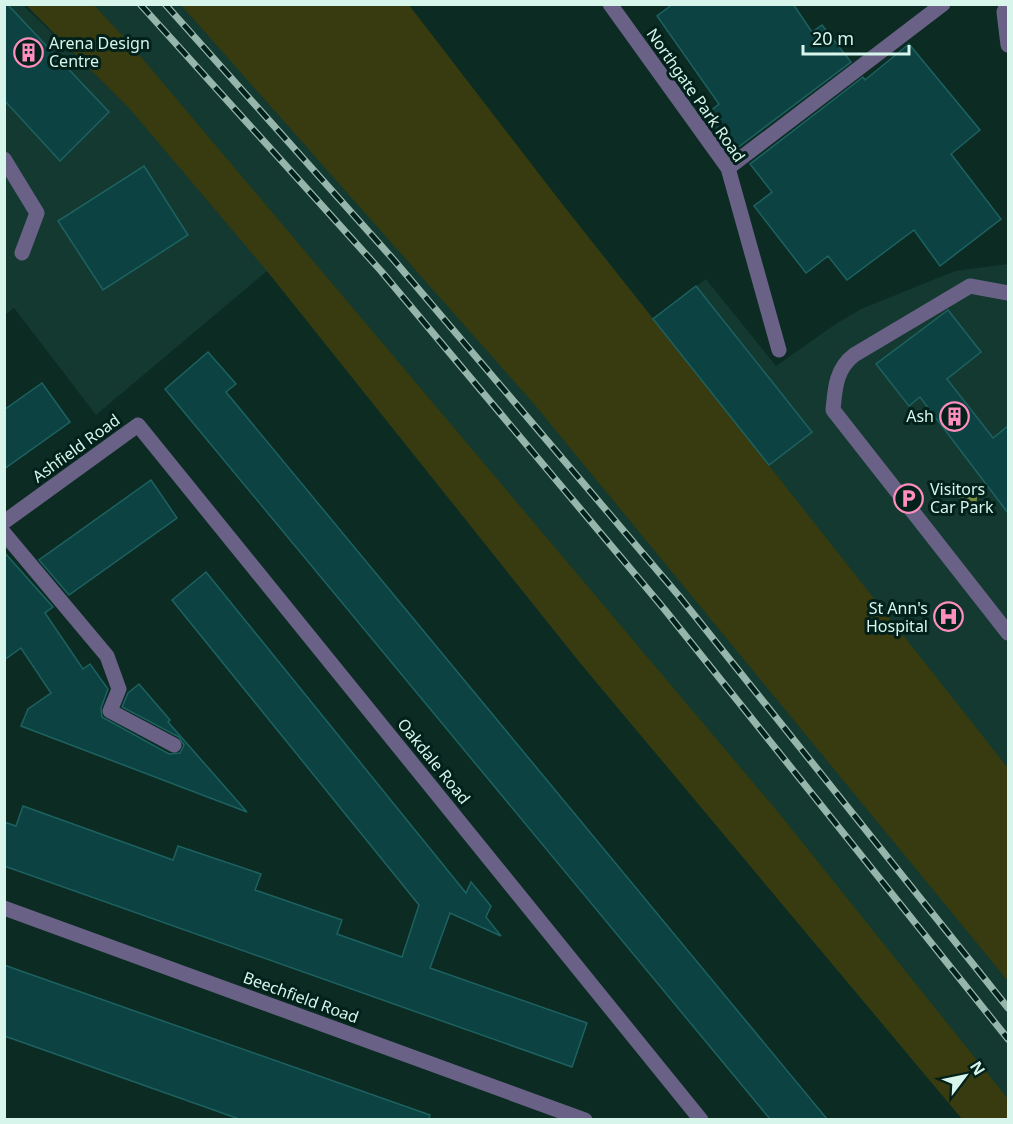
<svg xmlns="http://www.w3.org/2000/svg" width="1013" height="1124" viewBox="0 0 1013 1124" font-family="'Noto Sans',sans-serif">
	<style>
		.built { fill: #133930 }
		.green { fill: #373b0f }
		.building { fill: #0c4242; stroke: #1d6261; stroke-width: 1.5 }
		.lines { fill: none; stroke-linecap: round; stroke-linejoin: round }
		.lane { stroke: #6a6286; stroke-width: 15 }
		.street { stroke: #6a6286; stroke-width: 15 }
		.rail-casing { stroke: #96b5ab; stroke-width: 7 }
		.rail { stroke: #02211a; stroke-width: 4.5; stroke-dasharray: 14; stroke-linecap: butt }
		.tree { fill: #768b3e }
		.labels { text-anchor: middle; stroke-width: 6; stroke-linejoin: round; paint-order: stroke }
		.poi-label { font-size: 16px; fill: #d7f5eb; stroke: #02211a; text-anchor: start }
		.street-label { font-size: 16px; fill: #d7f5eb; stroke: #02211a }
	</style>
	<rect width="100%" height="100%" fill="#0b2b23"/>
	<!-- built -->
	<path class="built" d="M5,5H23L76,56L26,5H332L563,205L653,318L706,279L776,366L837,323L861,309L955,271L1008,264V1119H962L581,664L267,271L96,415L14,308L5,315Z"/>
	<!-- green -->
	<g class="green">
		<path d="M26,5H94L131,45L778,812L1008,1099V1119H962L581,664L267,271L129,108Z"/>
		<path d="M181,5H409L563,205L1008,768V981L534,404Z"/>
	</g>
	<!-- building -->
	<g class="building">
		<path d="M4,4H7L109,112L60,161L4,100Z"/>
		<path d="M673,4H793L812,32L822,25L851,62L732,152L704,116L719,104L657,16Z"/>
		<path d="M909,44L980,130L951,154L1001,219L940,266L914,230L847,280L828,256L806,273L754,206L772,192L750,164L863,77L865,80Z"/>
		<path d="M144,166L188,235L103,290L58,221Z"/>
		<path d="M696,286L812,432L769,465L653,319Z"/>
		<path d="M948,310L981,352L947,379L993,438L1008,426V513L920,397L909,406L876,364Z"/>
		<path d="M208,352L236,384L226,392L827,1119H770L165,389Z"/>
		<path d="M42,383L70,422L4,469V410Z"/>
		<path d="M151,480L177,518L69,595L39,560Z"/>
		<path d="M4,552L53,607L45,613L83,669L90,664L108,689L101,708L102,717L169,754L180,753L184,745L179,737L122,707L128,693L139,684L170,720L168,722L247,812L21,726L28,709L51,693L21,648L4,660Z"/>
		<path d="M206,572L466,893L471,882L491,906L486,917L501,936L450,913L430,968L587,1023L572,1067L4,866V822L16,826L23,806L173,860L178,846L261,874L255,890L342,920L337,934L402,957L419,905L172,600Z"/>
		<path d="M4,965L430,1115L429,1119H239L13,1039L4,1036Z"/>
	</g>
	<g class="lines">
		<!-- lane -->
		<g class="lane">
			<path d="M610,4L728,168L779,350"/>
			<path d="M1007,4L1004,12L1008,45"/>
			<path d="M4,159L37,213L22,253"/>
			<path d="M728,168L943,4"/>
			<path d="M1008,293L970,286L854,355C836,369 835,388 833,410L1008,633"/>
			<path d="M4,533L107,656L119,689L110,711L174,745"/>
		</g>
		<!-- street -->
		<g class="street">
			<path d="M4,522L138,425L701,1120"/>
			<path d="M4,908L585,1120"/>
		</g>
		<defs>
			<g id="rail">
				<path d="M140,4L381,271L665,610L1008,1039"/>
				<path d="M165,4L393,259L679,596L1008,1008"/>
			</g>
		</defs>
		<!-- rail casing -->
		<use href="#rail" class="rail-casing"/>
		<!-- rail -->
		<use href="#rail" class="rail"/>
	</g>
	<!-- trees -->
	<circle class="tree" cx="968" cy="499" r="9"/>
	<!-- icons -->
	<defs>
		<symbol id="building-ring" viewBox="-11 -11 22 22"><circle r="9.5" fill="#02211a" stroke="#fe8ebe" stroke-width="1.5"/><path d="M-4-6H4V6H1V3H-1V6H-4ZM-2.5-4.3h1.7v1.8h-1.7ZM.8-4.3h1.7v1.8H.8ZM-2.5-1h1.7V.8h-1.7ZM.8-1h1.7V.8H.8Z" fill="#fe8ebe"/></symbol>
		<symbol id="parking-ring" viewBox="-11 -11 22 22"><circle r="9.5" fill="#02211a" stroke="#fe8ebe" stroke-width="1.5"/><path d="M-3.5-5.5H1a3.5 3.5 0 0 1 0 7H-1V5.5H-3.5ZM-1-3.4V-.6H.8a1.4 1.4 0 0 0 0-2.8Z" fill="#fe8ebe"/></symbol>
		<symbol id="hospital-ring" viewBox="-11 -11 22 22"><circle r="9.5" fill="#02211a" stroke="#fe8ebe" stroke-width="1.5"/><path d="M-5-5h3v3.5h4V-5h3V5h-3V1.5h-4V5h-3Z" fill="#fe8ebe"/></symbol>
	</defs>
	<g fill-rule="evenodd">
		<use href="#building-ring" x="12" y="36" width="33" height="33"/>
		<use href="#building-ring" x="938" y="400" width="33" height="33"/>
		<use href="#parking-ring" x="892" y="482" width="33" height="33"/>
		<use href="#hospital-ring" x="932" y="600" width="33" height="33"/>
	</g>
	<g class="labels">
		<!-- poi labels -->
		<g class="poi-label">
			<text x="49" y="49">Arena Design<tspan x="49" dy="18">Centre</tspan></text>
			<text x="934" y="422" text-anchor="end">Ash</text>
			<text x="930" y="495">Visitors<tspan x="930" dy="18">Car Park</tspan></text>
			<text x="928" y="614" text-anchor="end">St Ann's<tspan x="928" dy="18">Hospital</tspan></text>
		</g>
		<!-- street labels -->
		<g class="street-label">
			<text transform="translate(696 95) rotate(55)" y="6">Northgate Park Road</text>
			<text transform="translate(76 448) rotate(-36)" y="6">Ashfield Road</text>
			<text transform="translate(434 761) rotate(51)" y="6">Oakdale Road</text>
			<text transform="translate(301 997) rotate(20)" y="6">Beechfield Road</text>
		</g>
	</g>
	<!-- border -->
	<rect width="1013" height="1124" fill="none" stroke="#d7f5eb" stroke-width="12"/>
	<!-- north arrow -->
	<g transform="translate(965 1076) rotate(58)" stroke="#02211a" stroke-width="4.5" paint-order="stroke">
	<path d="M0-4.5L10 22L0 15L-10 22Z" fill="#d7f5eb"/>
	<text y="-9" font-size="16" font-weight="bold" text-anchor="middle" fill="#d7f5eb">N</text>
	</g>
	<!-- scale -->
	<path d="M803 45v9h106v-9" fill="none" stroke="#d7f5eb" stroke-width="3"/>
	<text x="812" y="45" font-size="18" fill="#d7f5eb" stroke="#02211a" stroke-width="4.5" paint-order="stroke">20 m</text>
</svg>
